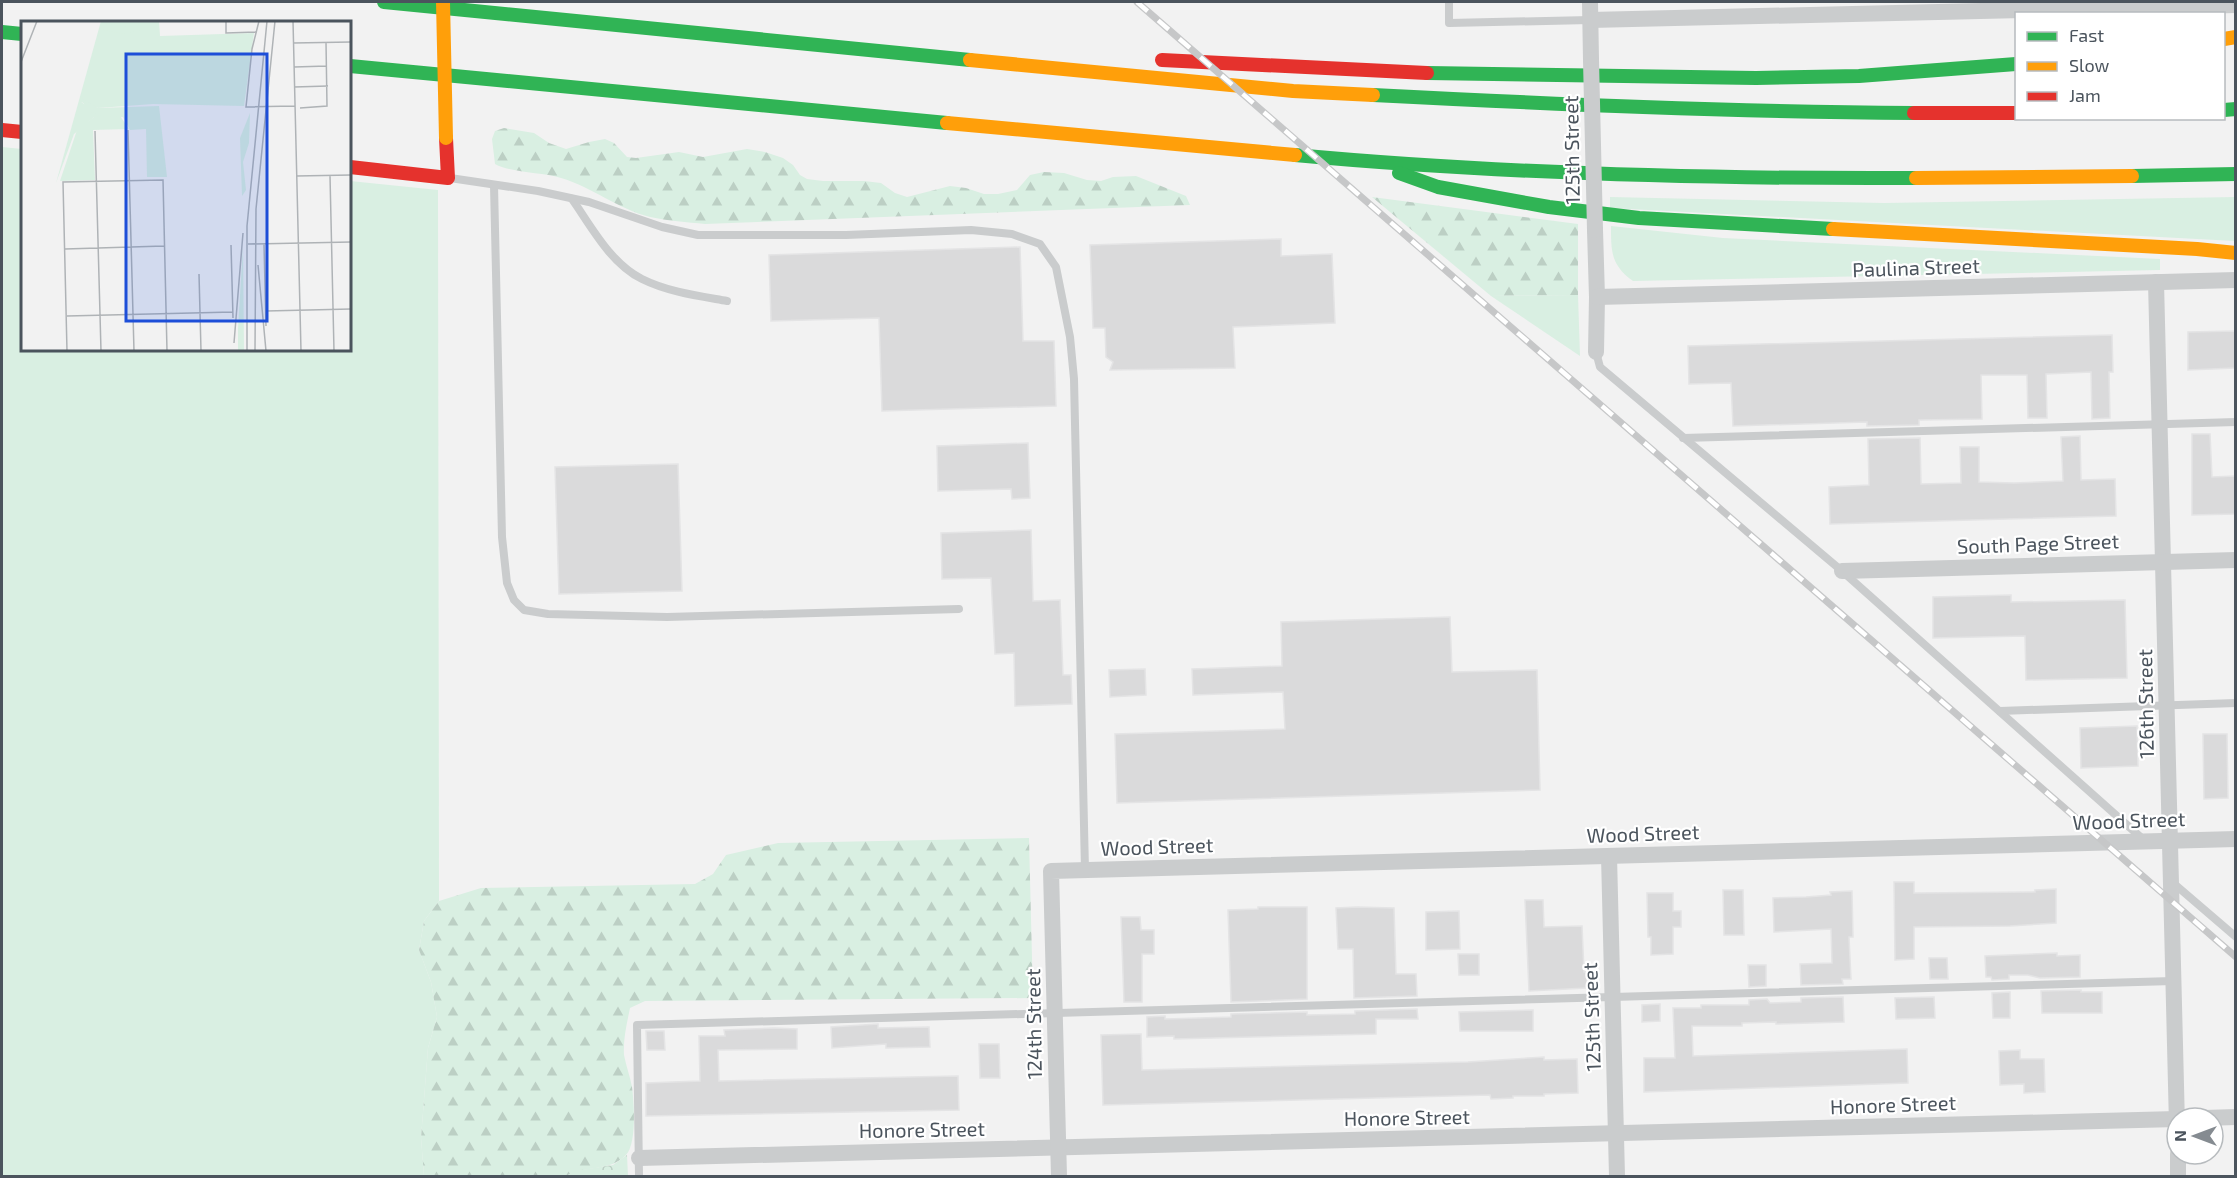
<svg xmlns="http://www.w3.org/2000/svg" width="2237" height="1178" viewBox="0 0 2237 1178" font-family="'Exo 2',sans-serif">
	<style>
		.grass { fill: #d9efe2 }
		.forest { fill: url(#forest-firs) }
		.park { fill: url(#park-crowns) }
		.building { fill: #dadadb; stroke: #e4e4e5; stroke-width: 1.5 }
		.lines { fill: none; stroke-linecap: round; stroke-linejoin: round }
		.lane { stroke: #cacccd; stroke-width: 8 }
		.street { stroke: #cacccd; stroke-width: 16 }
		.fast { stroke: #30b455; stroke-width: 14 }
		.slow { stroke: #ff9f0a; stroke-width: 14 }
		.jam { stroke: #e5322d; stroke-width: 14 }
		.rail-casing { stroke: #c6c7c8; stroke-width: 7 }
		.rail { stroke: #fff; stroke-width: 4.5; stroke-dasharray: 14; stroke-linecap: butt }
		.street-bridge { stroke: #cacccd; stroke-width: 16 }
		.slow-bridge { stroke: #ff9f0a; stroke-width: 14 }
		.labels { text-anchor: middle; stroke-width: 4.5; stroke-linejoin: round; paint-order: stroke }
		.street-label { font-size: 20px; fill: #4b545d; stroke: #fff }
		.inset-road { fill: none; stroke: #afb3b6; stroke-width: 1.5 }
		.view { fill: #1d4ed8; fill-opacity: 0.15; stroke: #1d4ed8; stroke-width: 3 }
		.inset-edge { fill: none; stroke: #4b545d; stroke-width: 3 }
	</style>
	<defs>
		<pattern id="forest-firs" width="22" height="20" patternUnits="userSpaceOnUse" patternTransform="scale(1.5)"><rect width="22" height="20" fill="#d9efe2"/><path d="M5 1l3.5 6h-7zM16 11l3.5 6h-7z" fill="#bccfc4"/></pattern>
		<pattern id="park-crowns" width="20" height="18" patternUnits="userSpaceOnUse" patternTransform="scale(1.5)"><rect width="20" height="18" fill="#d9efe2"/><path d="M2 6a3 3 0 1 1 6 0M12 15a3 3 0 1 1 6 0" fill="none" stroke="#bccfc4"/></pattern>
	</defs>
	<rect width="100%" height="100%" fill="#f2f2f2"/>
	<!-- grass -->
	<g class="grass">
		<path d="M2,147L22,149V350H350V181L438,190L439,901L424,921L419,950L431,982L437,1017L428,1048L421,1138L424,1176H2Z"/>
		<path d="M1610,197L1884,203L2235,197V241L1610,208Z"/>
		<path d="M1611,226L1723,238L2160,259V270L1633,281C1611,265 1611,252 1611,226Z"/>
		<path d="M1578,295L1580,356L1491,296Z"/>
	</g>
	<!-- forest -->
	<g class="forest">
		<path d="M504,128L534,133L549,143L566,149L589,142L605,139L614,143L627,157L636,158L679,152L703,157L747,149L765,152L783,158L793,165L800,175L807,179L823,181H864L881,183L895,193L907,197L950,186L966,188L984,194H998L1017,190L1030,175L1044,172L1064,173L1087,180L1101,181L1113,177L1136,176L1186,196L1190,205L705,224C687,222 668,221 650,217C618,209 592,187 561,178C541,172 511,173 495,164L492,139L495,131Z"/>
		<path d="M1372,197L1578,224V295L1491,296Z"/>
		<path d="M1029,838L1033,998L645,1001L630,1008C627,1023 623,1039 624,1055C626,1066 630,1076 632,1087C634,1102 637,1144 626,1155C610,1172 585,1165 566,1176H424L421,1138L428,1048L437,1017L431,982L419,950L424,921L439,901L481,888L695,884L713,874L726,855L778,843Z"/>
	</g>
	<!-- park -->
	<path class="park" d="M627,1155L628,1176H566L575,1171L613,1165Z"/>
	<!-- building -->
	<g class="building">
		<path d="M1281,239V256L1332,254L1335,323L1233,327L1235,368L1110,370L1113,362L1106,357L1105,328H1093L1090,245Z"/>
		<path d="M1020,247L1023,341H1054L1056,406L882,411L879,318L771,321L769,255Z"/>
		<path d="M2235,331V368L2188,370V332Z"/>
		<path d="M2112,335L2113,372H2109L2110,418L2092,419L2091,372L2046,374L2047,418H2028L2027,375H1981L1982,419L1919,420V425L1867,426V422L1733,426L1731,383L1689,384L1688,346Z"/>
		<path d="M2192,434H2210L2212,477L2235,476V514L2192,515Z"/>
		<path d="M2080,436L2081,480L2115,479L2116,516L1830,524L1829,487L1869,485L1868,439L1920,438L1921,484L1961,483L1960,447H1979V482L2014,483L2063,481L2061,437Z"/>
		<path d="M1028,443L1030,498L1012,499L1011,489L938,491L937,446Z"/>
		<path d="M678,464L682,591L559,594L555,467Z"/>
		<path d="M1031,530L1033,601L1060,600L1063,675H1071L1072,704L1015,706L1014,653L995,654L991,578L942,579L941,533Z"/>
		<path d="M2011,595V602L2125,600L2127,678L2026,680L2025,636L1933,638V597Z"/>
		<path d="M1450,617L1452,672L1537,670L1540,790L1117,803L1115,734L1285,729L1283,692L1193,695L1192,669L1282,666L1281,622Z"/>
		<path d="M1145,669L1146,695L1110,697L1109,670Z"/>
		<path d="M2137,726L2138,766L2081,768L2080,728Z"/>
		<path d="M2203,734H2227L2228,798L2204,799Z"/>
		<path d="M1894,882H1914V893L2035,892V890L2056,889V923L2010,926L1914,927V959L1895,960Z"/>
		<path d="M1723,890H1743L1744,935H1724Z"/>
		<path d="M1852,891L1853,937H1849L1851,979H1842L1843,984L1801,985L1800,964L1832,963L1831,929L1774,932L1773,898L1806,897L1831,895L1830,892Z"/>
		<path d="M1647,893H1673V911H1681V927H1673V954L1651,955V937H1648Z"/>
		<path d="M1525,900H1543L1544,927L1582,926L1584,972H1587V988L1529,991Z"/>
		<path d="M1258,907H1307V999L1231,1002L1228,910L1258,909Z"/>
		<path d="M1357,907L1394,908L1396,974H1416L1417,996L1354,998L1353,949H1338L1336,908Z"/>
		<path d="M1459,911L1460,949L1426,950V912Z"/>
		<path d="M1121,917H1140L1141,930H1154V954H1142V1002H1124Z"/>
		<path d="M2057,953V956L2080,955V977L2040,978L2028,975H2009V979L1992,980L1991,977H1986L1985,956Z"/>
		<path d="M1458,954H1479V975H1459Z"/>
		<path d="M1929,958H1947L1948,979H1930Z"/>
		<path d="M1748,965H1766V986L1749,987Z"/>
		<path d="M2081,990V992H2102V1013H2042L2041,991Z"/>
		<path d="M2010,992V1018H1993L1992,993Z"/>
		<path d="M1843,997L1844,1022L1776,1024V1022L1742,1023V1026H1692L1693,1056L1907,1049L1908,1083L1644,1092V1058H1675L1673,1008H1701V1005H1749V1000L1767,999L1770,1003L1801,1002V998Z"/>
		<path d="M1934,997L1935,1018L1896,1019L1895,998Z"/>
		<path d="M1660,1004V1021L1642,1022V1005Z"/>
		<path d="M1417,1009L1418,1019H1376V1034L1174,1039V1036L1147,1037V1017L1165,1016V1019L1200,1018L1231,1017V1014L1307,1012V1015L1355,1014V1011Z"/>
		<path d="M1533,1010V1031H1460L1459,1012Z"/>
		<path d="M878,1024V1028L929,1027L930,1047L886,1048V1044L832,1048L831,1027Z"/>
		<path d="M774,1028L797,1029V1049L718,1050L719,1081L958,1076L959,1110L646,1116V1083L700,1081L699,1036H725L724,1030Z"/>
		<path d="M646,1031H664L665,1050H647Z"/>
		<path d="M1141,1034L1142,1070L1468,1062L1544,1057V1060L1577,1059L1578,1093L1544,1094V1096H1513V1098L1491,1099L1490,1095L1103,1105L1101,1035Z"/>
		<path d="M979,1044H999L1000,1078H980Z"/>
		<path d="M2020,1050V1059H2044L2045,1092L2024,1093V1084L2000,1085L1999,1051Z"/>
	</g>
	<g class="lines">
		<!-- lane -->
		<g class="lane">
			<path d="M1449,2V23L1590,20"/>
			<path d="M450,178L538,191L589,202L662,227L698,235H846L971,230L1012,234L1040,244L1056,267L1070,337L1074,379L1085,870"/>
			<path d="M494,185L502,537L507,583L514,600L524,610L548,614L667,617L959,609"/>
			<path d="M572,199C591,226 610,263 642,279C668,292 699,296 727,301"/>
			<path d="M1596,352L1600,367L1842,571L2145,841"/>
			<path d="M1683,438L2236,422"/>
			<path d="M2000,711L2236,703"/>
			<path d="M2172,882L2236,937"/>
			<path d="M639,1176L637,1025L2173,981"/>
		</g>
		<!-- street -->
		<g class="street">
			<path d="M1590,2L1591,60"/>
			<path d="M1590,20L2236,5"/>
			<path d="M1595,230L1597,297L1596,352"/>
			<path d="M2156,282L2177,1125"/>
			<path d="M1597,297L2236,280"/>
			<path d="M1842,571L2236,560"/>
			<path d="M1609,856L1617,1176"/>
			<path d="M2204,1118L2236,1117"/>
			<path d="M2178,1154V1176"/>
			<path d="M639,1158L2177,1119"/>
			<path d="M1059,1176L1051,871L2236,839"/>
		</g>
		<!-- fast -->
		<g class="fast">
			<path d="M384,2L970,60"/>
			<path d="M2,32L22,34"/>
			<path d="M350,66L947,123"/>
			<path d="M1427,73L1756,78L1859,76L2016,64"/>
			<path d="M1373,95C1553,104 1733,112 1914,113"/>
			<path d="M2224,110L2236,109"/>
			<path d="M1295,155C1501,174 1709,179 1916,178"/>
			<path d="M1399,173L1438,187L1549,207L1639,218L1833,229"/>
			<path d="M2132,176L2236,174"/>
		</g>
		<!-- slow -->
		<g class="slow">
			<path d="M2224,39L2236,37"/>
			<path d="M970,60L1293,91L1373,95"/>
			<path d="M947,123L1295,155"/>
			<path d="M1916,178L2132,176"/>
			<path d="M1833,229L2197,249L2236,253"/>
		</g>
		<!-- jam -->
		<g class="jam">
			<path d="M1162,60L1427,73"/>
			<path d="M1914,113H2016"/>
			<path d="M2,130L22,132"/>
			<path d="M350,167L448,178L446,138"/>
		</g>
		<defs>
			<path id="rail" d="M1137,2L2236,957"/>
		</defs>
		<!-- rail casing -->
		<use href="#rail" class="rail-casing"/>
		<!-- rail -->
		<use href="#rail" class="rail"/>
		<!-- street-bridge -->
		<path class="street-bridge" d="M1591,60L1595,230"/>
		<!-- slow-bridge -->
		<path class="slow-bridge" d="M443,2L446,138"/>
	</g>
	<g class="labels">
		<!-- street labels -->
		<g class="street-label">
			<text transform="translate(1572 150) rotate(-91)" y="7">125th Street</text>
			<text transform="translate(1916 268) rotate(-2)" y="7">Paulina Street</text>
			<text transform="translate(2038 544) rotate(-2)" y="7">South Page Street</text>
			<text transform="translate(2146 704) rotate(-91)" y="7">126th Street</text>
			<text transform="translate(2129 821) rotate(-2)" y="7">Wood Street</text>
			<text transform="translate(1643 834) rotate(-2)" y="7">Wood Street</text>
			<text transform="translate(1157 847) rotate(-2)" y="7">Wood Street</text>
			<text transform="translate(1592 1017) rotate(-92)" y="7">125th Street</text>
			<text transform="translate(1034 1024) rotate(-91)" y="7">124th Street</text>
			<text transform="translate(1893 1105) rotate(-2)" y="7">Honore Street</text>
			<text transform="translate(1407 1118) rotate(-1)" y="7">Honore Street</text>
			<text transform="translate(922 1130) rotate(-1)" y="7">Honore Street</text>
		</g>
	</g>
	<!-- overview -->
	<g transform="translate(21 21)">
		<rect width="330" height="330" fill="#f2f2f2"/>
		<path d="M80,0H138L139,15L233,12L223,85L132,83L77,87L60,81L84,96H73L53,113L35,162ZM222,225L223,330H217V308Z" fill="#d9efe2"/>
		<path d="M60,77L77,87L138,85L146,156H126L125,108L109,109L102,96L86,98L66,89ZM229,92L228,122L222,141L225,169L221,175L219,117Z" fill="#d9efe2"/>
		<path d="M117,0H121L120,9L102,13L82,9L86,3L109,6L118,5Z" fill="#d9efe2"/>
		<path d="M99,95L108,108L72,109L74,159L39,160L56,109L73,96Z" fill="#d9efe2"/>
		<path class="inset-road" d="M205,0V12L236,11M238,0L231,28L225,86L274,85M272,0L280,330M272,22L330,21M0,41L16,0M273,46L306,45M273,66L307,65M279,87L306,85L305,21M107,109L113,330M74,110L80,330M275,155L330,154M309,155L313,330M227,223L330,221M243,223L245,305M210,224L212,297M44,228L143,225M237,244L245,330M178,253L180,330M245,290L330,288M46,295L212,291M213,322L222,212M46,330L42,161L142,159L146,330M226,330V205L246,0M234,330L235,188L254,0"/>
		<path class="view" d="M105,33H246V300H105Z"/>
		<rect width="330" height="330" class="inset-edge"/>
	</g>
	<!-- border -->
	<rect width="2237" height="1178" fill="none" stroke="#4b545d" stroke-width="6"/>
	<!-- legend -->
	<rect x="2015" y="12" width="210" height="108" fill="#ffffff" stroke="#b7bbbe" stroke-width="1.5"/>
	<rect x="2027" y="32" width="30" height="9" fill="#30b455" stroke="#b7bbbe" stroke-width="1.5"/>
	<text x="2069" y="42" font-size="18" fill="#4b545d">Fast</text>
	<rect x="2027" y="62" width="30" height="9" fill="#ff9f0a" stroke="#b7bbbe" stroke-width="1.5"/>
	<text x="2069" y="72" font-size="18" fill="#4b545d">Slow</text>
	<rect x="2027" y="92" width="30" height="9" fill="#e5322d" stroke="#b7bbbe" stroke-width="1.5"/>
	<text x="2069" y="102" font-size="18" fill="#4b545d">Jam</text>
	<!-- north arrow -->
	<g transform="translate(2195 1136) rotate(270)"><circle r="28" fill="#ffffff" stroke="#b7bbbe" stroke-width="1.5"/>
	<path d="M0-4.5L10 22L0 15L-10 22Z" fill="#858b91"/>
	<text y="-9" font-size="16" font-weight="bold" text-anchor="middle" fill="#4b545d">N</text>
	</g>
</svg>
